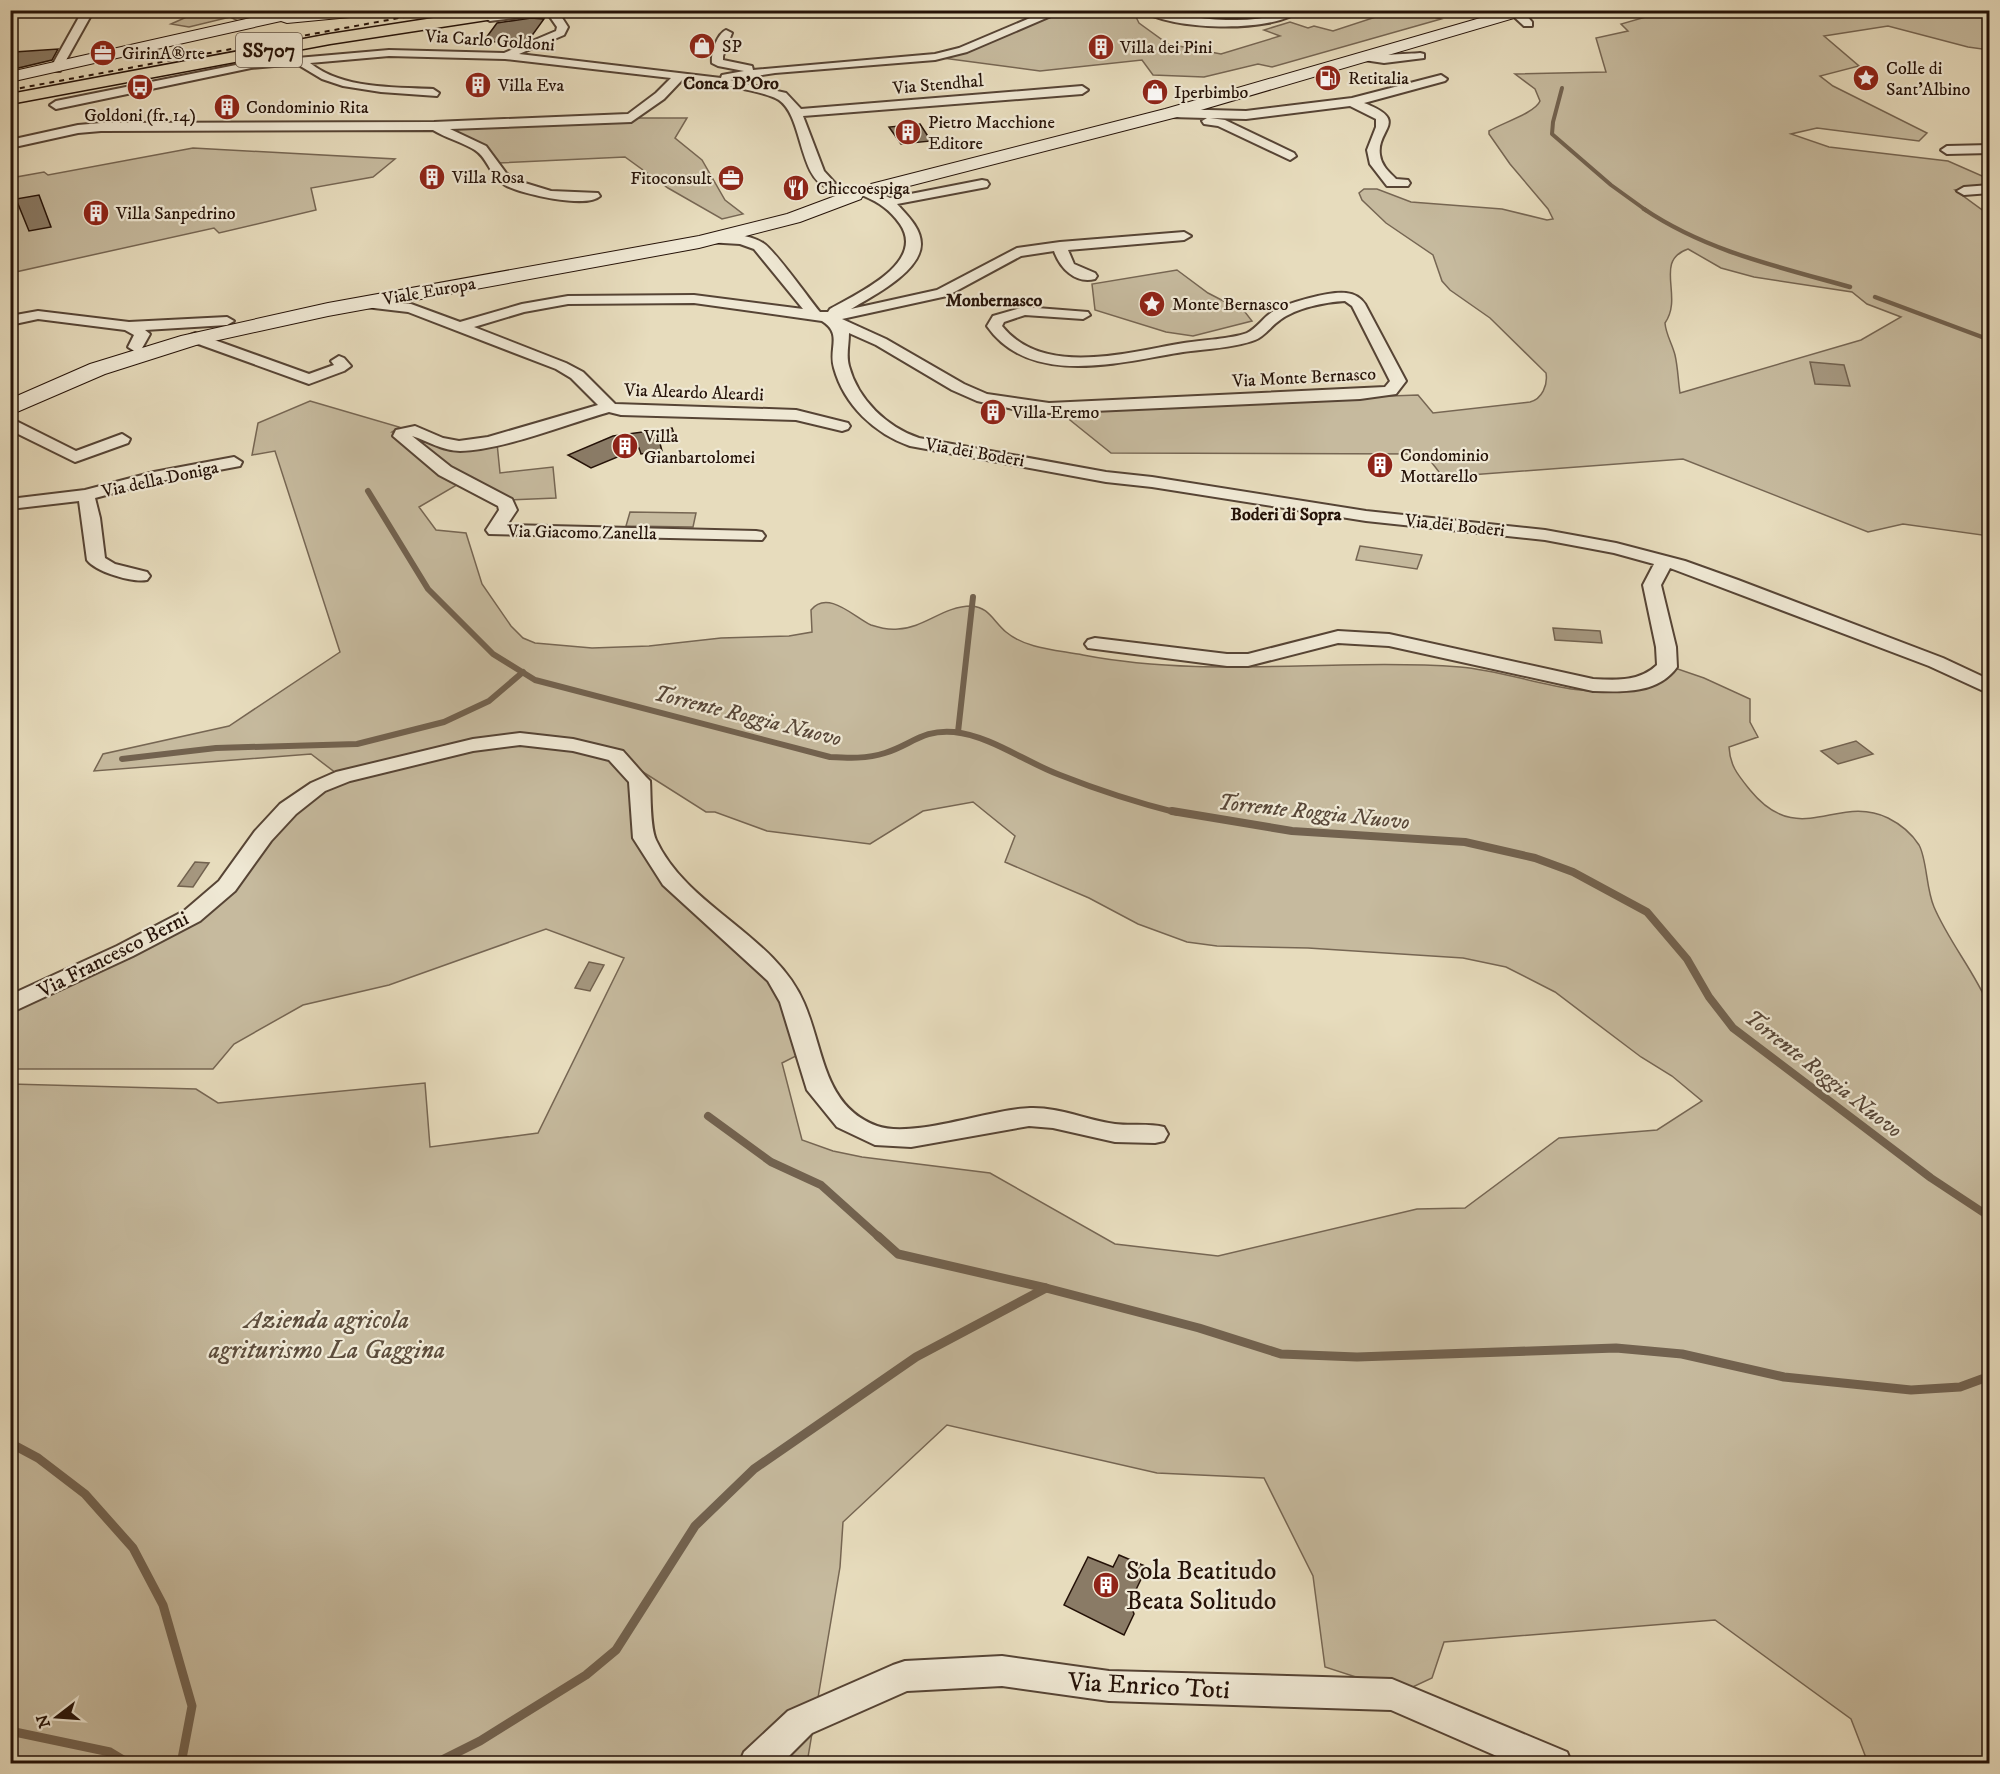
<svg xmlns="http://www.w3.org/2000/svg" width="2000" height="1774" viewBox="0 0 2000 1774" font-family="'IM FELL DW Pica',serif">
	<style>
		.green { fill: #c6ba9e; stroke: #766653; stroke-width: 1.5; fill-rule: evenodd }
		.water { fill: #a5977f; stroke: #72624f; stroke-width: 1.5 }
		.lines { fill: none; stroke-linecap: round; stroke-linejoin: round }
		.stream-far4 { stroke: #72624f; stroke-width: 4 }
		.stream-far3 { stroke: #72624f; stroke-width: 4.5 }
		.stream-far2 { stroke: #72624f; stroke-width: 6 }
		.stream-far1 { stroke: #72624f; stroke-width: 8 }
		.stream { stroke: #72624f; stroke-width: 9 }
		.building { fill: #8a7b66; stroke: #251208; stroke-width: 1.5 }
		.street-casing { stroke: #564435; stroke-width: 4 }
		.secondary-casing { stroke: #251208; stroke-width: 2 }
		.highway-casing { stroke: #251208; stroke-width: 3 }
		.street { fill: #efe8d4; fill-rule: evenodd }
		.secondary { fill: #efe8d4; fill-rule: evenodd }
		.highway { fill: #e7dcbd; fill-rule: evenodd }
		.rail { stroke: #251208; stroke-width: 2; stroke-dasharray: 5 5; stroke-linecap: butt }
		.labels { text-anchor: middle; stroke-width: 4.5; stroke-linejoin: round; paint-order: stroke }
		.far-street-label { font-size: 18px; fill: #251208; stroke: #efe8d4 }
		.far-poi-label { font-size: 18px; fill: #251208; stroke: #efe8d4; text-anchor: start }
		.far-neighbourhood-label { font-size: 18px; font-weight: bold; fill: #251208; stroke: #efe8d4 }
		.shield { fill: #efe8d4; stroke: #625245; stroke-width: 1.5 }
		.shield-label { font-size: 20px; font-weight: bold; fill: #251208 }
		.street-label { font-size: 21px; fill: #251208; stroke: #efe8d4 }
		.water-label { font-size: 22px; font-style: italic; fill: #584738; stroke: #efe8d4 }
		.near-park-label { font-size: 26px; font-style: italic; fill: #5d4d3c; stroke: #efe8d4 }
		.near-poi-label { font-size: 26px; fill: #251208; stroke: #efe8d4; text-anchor: start }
		.near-street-label { font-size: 26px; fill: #251208; stroke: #efe8d4 }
	</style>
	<rect width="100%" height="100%" fill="#e7dcbd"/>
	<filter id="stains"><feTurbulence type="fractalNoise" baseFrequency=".00333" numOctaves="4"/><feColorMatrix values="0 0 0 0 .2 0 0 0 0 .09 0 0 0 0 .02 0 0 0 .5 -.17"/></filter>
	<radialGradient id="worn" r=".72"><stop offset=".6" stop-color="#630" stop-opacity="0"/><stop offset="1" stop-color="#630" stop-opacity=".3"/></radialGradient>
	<!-- green -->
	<g class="green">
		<path d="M272,10L280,12L240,22L230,17L189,27L171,24L189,16L185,15L193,11Z"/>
		<path d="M1397,10L1411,11L1441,19L1272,67L1258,64L1204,77L1153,75L1142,60L1040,71L935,57L1057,11H1133L1139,23L1168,44L1221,54L1280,36L1264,30L1290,22L1308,28L1314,26L1333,31Z"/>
		<path d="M1687,10L1989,11V50L1968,47L1888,26L1824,36L1859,66L1820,76L1833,86L1927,133L1919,141L1817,128L1791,134L1829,147L1948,161L1989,179V186L1955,190L1989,215V536L1903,524L1868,532L1683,459L1443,477L1425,454L1111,453L1055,408L1418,395L1433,413L1530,402C1542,399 1548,385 1546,373L1490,318L1450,290L1442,281L1433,255L1386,223L1362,200L1359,193L1364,189H1377L1411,202L1502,209L1547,220L1553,219L1548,209L1510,164L1489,134V131C1502,123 1535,113 1540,101L1535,89L1515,74L1606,72L1596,38L1628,31L1621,24L1656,14L1675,17ZM1688,249L1721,268L1754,277L1852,292L1867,304L1901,317L1861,340L1680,393C1678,380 1678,368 1675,355C1672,343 1666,335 1665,323C1684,296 1653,261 1688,249Z"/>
		<path d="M636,118H687L675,138L702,160L725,200L743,214L722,219L668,188L625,157L498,163L448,129L632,121Z"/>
		<path d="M193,148L395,159L373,177L311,188L316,210L219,233L214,228L11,273V178L44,172L48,175Z"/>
		<path d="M1177,270L1208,293L1245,312L1252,321L1193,336L1166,332L1095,310L1092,284Z"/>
		<path d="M310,401L399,427L392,432L412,434L434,444L497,443L500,473L553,467L556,498L508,500L465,480L419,507L436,530L466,533L482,584L511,626L523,638L535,643L592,648L649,646L721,638L789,636L812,632L811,610C828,589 855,618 871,625C880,628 889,630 898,629C924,628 944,606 971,606C989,607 993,621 1006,632C1026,649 1058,650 1083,655C1208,679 1334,658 1460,667C1512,671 1574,699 1625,690C1642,687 1660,675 1675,668L1704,678L1750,699V722L1758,737L1729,747C1730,766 1738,775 1750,790C1799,850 1837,793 1888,818C1900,824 1912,834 1919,845C1927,859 1926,889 1934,907C1949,942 1974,971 1989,1006V1763H1868L1851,1719L1715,1620L1444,1642L1432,1678L1402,1692L1325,1667L1313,1576L1264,1478L1157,1473L947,1425L843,1522L840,1567L807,1763L11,1764V1084L196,1089L218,1103L425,1083L430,1147L538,1133L624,958L546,929L389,985L303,1005L234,1044L213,1069H11V1011L195,917L292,811L345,780L311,754L94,771L103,754L229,726L340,652L275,451L252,455L258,423ZM618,762L643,772L706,812H715L767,831L870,844L923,811L973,802L1015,836L1005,862L1089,898L1138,924L1187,942L1217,946L1308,948L1463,958L1506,967L1555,992L1641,1057L1672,1076L1702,1101L1657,1130L1559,1138L1465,1208L1417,1209L1218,1256L1115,1244L990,1173L862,1157L833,1151L802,1140L782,1063L800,1054L774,982L638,842L634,783Z"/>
		<path d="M630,512L696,513L693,527L626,526Z"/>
		<path d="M1360,546L1422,555L1417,569L1356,560Z"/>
	</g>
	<!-- water -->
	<g class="water">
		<path d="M1810,362L1844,365L1850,386L1815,384Z"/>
		<path d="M1553,628L1600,631L1602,643L1555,640Z"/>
		<path d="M1856,741L1873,754L1838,764L1821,751Z"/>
		<path d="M195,862L209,863L193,887L178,886Z"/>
		<path d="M589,962L604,965L590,991L575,988Z"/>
	</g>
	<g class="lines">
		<!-- stream-far4 -->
		<path class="stream-far4" d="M1562,88L1553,122L1552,134L1611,185L1647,211"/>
		<!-- stream-far3 -->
		<g class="stream-far3">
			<path d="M1644,209C1706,251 1779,267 1850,287"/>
			<path d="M1875,297L1990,340"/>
		</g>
		<!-- stream-far2 -->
		<g class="stream-far2">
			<path d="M368,491L428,589L493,654L535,680L830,757C848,758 867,759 885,753C911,745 923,729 954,732C991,736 1025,762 1060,775C1098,790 1138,803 1178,813"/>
			<path d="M958,732L973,597"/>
			<path d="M122,759L216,748L357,744L444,722L489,701L523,672"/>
		</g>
		<!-- stream-far1 -->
		<g class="stream-far1">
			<path d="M1172,811L1292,831L1465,842L1535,858L1573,872L1647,912L1687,959L1709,997L1733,1028L1931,1178L1990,1217"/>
			<path d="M708,1116L771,1162L821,1185L880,1238"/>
		</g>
		<!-- stream -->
		<g class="stream">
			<path d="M878,1236L898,1254L1046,1288L1199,1328L1281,1354L1357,1357L1616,1348L1682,1354L1784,1377L1911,1390L1960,1387L1990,1376"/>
			<path d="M10,1443L38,1458L85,1494L133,1548L163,1605L192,1706L181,1764"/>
			<path d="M10,1731L110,1752L130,1764"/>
			<path d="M434,1764L480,1741L586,1675L616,1650L695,1526L754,1469L916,1357L1046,1288"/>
		</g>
	</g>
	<!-- building -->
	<g class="building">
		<path d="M531,18L544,19L528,41L483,42L497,23Z"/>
		<path d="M58,49L52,60L10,70V59L14,52Z"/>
		<path d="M920,124L931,141L901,144L889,127Z"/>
		<path d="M39,195L51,227L29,231L16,199Z"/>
		<path d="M672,428L674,434L659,440L662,451L641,454L639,448L591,468L568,455L613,436Z"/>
		<path d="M1119,1555L1147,1567L1130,1602L1134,1614L1124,1635L1064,1605L1088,1557L1113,1567Z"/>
	</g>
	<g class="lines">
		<defs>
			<g id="street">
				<path d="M83,10H94L60,71H52L50,69Z"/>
				<path d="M522,10H557L568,27L564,35L519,54L721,78L722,75L744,71L718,66L712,63C711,53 717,34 726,30L732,33L723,56V60L752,66L753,70L935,54L959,48L1049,10H1065L967,52L935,60L775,73L730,80L786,93L801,109L1082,86L1088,90L1082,94L803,116L824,171L835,183L828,187C799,180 803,116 779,100C766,91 702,81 683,79L664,99L631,122L450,129L486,146L506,173L515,180L551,191L598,193L600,196C587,209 521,194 505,185C491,178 488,158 475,150C462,142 446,138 433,130L101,131L78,133L10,148V140L78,125L101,123L434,122L628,114L656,93L671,78L505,59L389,56L310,63C342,89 394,87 433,89L439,93L437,96L381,92L343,86L322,79L297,64L251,68L56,109L50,105L56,101L251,62L389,50L504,53L556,31L557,27L548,14L490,21L485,18L490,15Z"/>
				<path d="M1141,10C1169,10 1197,20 1226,20C1240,20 1254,20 1268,17C1280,15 1288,10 1300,10C1274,34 1168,30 1141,10Z"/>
				<path d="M1518,10L1525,14L1532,22V26H1524L1510,13Z"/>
				<path d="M1420,53L1424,54V58L1384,63L1364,60L1362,58C1366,55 1410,54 1420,53Z"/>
				<path d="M1441,75L1447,79L1445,81L1364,103C1411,121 1376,129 1380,155C1381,165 1389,172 1396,179L1408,180L1410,183L1408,186H1387L1370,164L1367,150L1376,127V119L1350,106L1246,119L1210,118L1225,120L1294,153L1296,156L1290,160L1218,126L1204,124L1202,121L1207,118L1171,117L1165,113L1171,109L1246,111L1352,98Z"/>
				<path d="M1990,145V153L1947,154L1941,150L1947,146Z"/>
				<path d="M982,180L987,181L989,184L987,187L897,204C907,215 921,228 921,244C921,272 871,297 851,309L937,290L1017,248L1060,242L1184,232L1191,236L1184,240L1068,250L1074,264L1095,273L1097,276L1095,279C1075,284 1060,268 1054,251L1021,256L947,296L842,319L886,339L964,384L987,394L1049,403L1385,387L1390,381L1352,306L1345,301C1325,302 1296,308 1280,320C1271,326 1265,336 1255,340C1235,348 1204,349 1183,352C1121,362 1030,388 987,326L993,316L1024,307L1088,312L1090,315L1083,319L1025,315L1004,322L1002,326C1044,378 1128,352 1184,343C1202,340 1231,339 1247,333C1257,328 1263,318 1272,312C1286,303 1329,291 1346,293C1355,294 1361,298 1365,304L1406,381L1396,394L1360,399L1049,413L1013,409L977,401L952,390L876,345L849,333C849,345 846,355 849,366C858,400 887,427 919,438L1106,472L1152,477L1366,511L1545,530L1616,543L1685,561L1738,580L1943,658L1990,680V694L1929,666L1670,568L1661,585L1676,647L1677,667C1658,694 1622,692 1593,691L1389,646L1338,643L1248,666H1227L1088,648L1085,644L1088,640L1095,638L1227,654H1248L1338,631L1389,634L1593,679C1616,680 1639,682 1657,665L1656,647L1643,585L1654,564L1614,553L1545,540L1366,521L1152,487L1106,482L910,446C875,434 844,405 834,368C828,348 843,334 822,321L694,303L568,304L524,312L474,327L566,363L583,372L615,404L796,410L848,423L850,426L848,429L842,431L796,420L621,415L609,412C567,424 503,450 460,451C443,451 428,441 412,436L451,467L512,499L517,510L507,525L756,531L762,532L765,536L762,540L489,534L486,530L499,510L498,506L439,475L393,436L396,430L415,426L443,438L459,441L488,437L598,405L571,378L556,369L408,312L357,306L355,303L357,300L411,304L460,322L522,304L568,296L694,295L803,309L754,249L740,244L707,242L705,239L707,236C723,232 749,234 763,243C774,249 809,299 820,312H828L830,309C856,294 927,263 900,224C890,210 880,203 864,196L862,193L864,190H874L890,198Z"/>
				<path d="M1990,185V193L1964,195L1957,191L1964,187Z"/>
				<path d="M38,311L129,322L227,317L234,321L227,325L145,330L150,334L141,350L136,352L128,347L134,335L125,330L38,319L10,325V316Z"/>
				<path d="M195,333L309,374L334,365L331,361L339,356L344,358L351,366L344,371L309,384L190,341L187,338L190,335Z"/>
				<path d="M10,418L76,451L122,434L130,439L128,443L75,462L10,430Z"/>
				<path d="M234,457L242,462L240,466L155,482L95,498L100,518L105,558L115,564L147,572L150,576L147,580C133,583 96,572 87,560L79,501L10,509V499L85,490L154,472Z"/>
				<path d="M520,733L573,739L623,751L646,777L650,781C651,796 650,827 656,840C687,907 775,935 804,1003C824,1049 823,1106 877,1126C913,1139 990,1109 1030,1108C1059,1107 1086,1120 1115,1124C1131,1126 1148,1123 1164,1127L1168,1134L1164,1141L1155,1143L1115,1142L1053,1128L1029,1126L911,1147L875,1145L837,1127L807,1090L780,1002L768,981L663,885L633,838L629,782L609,760L573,751L520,745L473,751L350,781L325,791L296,814L271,841L235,891L200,921L133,956L10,1013V995L117,946L184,911L219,881L255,831L280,804L311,783L336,772L473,739Z"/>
				<path d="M1002,1656L1109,1671L1392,1679L1567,1752L1572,1764H1515L1391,1710L1109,1701L1002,1686L907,1691L812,1733L781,1764H739L744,1752L788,1711L893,1665L905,1661Z"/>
			</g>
			<g id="secondary">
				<path d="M286,10H378L371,15L287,23L281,21L10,82V72Z"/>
				<path d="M1508,10H1533L1531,13L1177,117L878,194L871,192L869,188L871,184L1165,109Z"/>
				<path d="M854,189L861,191L863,195L861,199L800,222L699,248L328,316L196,345L105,374L10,415V399L90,364L181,336L328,303L699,236L787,214Z"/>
			</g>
			<path id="highway" d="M485,10H527L519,15L330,44L10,104V94L330,34Z"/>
		</defs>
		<!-- street casing -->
		<use href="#street" class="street-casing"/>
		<!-- secondary casing -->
		<use href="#secondary" class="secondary-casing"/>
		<!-- highway casing -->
		<use href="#highway" class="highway-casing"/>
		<!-- street -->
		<use href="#street" class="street"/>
		<!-- secondary -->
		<use href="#secondary" class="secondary"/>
		<!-- highway -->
		<use href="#highway" class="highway"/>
		<!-- rail -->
		<path class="rail" d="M10,90L442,10"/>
	</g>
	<!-- icons -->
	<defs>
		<symbol id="shop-disc" viewBox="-11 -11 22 22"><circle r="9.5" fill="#8f2418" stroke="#efe8d4"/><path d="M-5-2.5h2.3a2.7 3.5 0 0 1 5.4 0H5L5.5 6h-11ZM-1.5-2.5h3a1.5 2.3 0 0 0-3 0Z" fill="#fff"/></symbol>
		<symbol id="building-disc" viewBox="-11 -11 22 22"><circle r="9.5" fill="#8f2418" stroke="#efe8d4"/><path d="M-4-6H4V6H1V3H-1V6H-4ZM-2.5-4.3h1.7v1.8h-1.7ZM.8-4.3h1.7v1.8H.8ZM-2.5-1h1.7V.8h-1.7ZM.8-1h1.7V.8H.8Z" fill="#fff"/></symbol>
		<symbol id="office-disc" viewBox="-11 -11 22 22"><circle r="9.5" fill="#8f2418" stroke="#efe8d4"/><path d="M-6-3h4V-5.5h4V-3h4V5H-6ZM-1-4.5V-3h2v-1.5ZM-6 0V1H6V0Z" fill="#fff"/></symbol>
		<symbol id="fuel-disc" viewBox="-11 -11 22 22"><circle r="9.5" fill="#8f2418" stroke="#efe8d4"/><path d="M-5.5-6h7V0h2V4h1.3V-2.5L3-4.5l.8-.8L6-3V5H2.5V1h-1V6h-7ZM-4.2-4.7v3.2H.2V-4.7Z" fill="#fff"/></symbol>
		<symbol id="sight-disc" viewBox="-11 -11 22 22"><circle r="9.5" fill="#8f2418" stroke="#efe8d4"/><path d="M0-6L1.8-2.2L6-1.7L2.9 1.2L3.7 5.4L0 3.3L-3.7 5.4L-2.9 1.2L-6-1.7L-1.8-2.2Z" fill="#fff"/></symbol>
		<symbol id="bus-disc" viewBox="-11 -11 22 22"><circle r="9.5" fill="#8f2418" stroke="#efe8d4"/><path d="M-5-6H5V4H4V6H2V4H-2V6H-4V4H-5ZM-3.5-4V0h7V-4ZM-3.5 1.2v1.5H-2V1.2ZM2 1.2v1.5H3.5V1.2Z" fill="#fff"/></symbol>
		<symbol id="restaurant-disc" viewBox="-11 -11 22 22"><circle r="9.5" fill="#8f2418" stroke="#efe8d4"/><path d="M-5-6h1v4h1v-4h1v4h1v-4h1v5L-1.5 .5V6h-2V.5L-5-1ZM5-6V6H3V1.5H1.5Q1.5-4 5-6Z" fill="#fff"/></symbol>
	</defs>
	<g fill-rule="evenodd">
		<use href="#shop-disc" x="687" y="31" width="30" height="30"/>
		<use href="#building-disc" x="1086" y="32" width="30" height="30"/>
		<use href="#office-disc" x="88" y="38" width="30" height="30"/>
		<use href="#fuel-disc" x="1313" y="63" width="30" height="30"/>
		<use href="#sight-disc" x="1851" y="63" width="30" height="30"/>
		<use href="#building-disc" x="463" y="70" width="30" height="30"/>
		<use href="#bus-disc" x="125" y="72" width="30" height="30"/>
		<use href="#shop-disc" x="1140" y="77" width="30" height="30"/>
		<use href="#building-disc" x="212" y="92" width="30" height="30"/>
		<use href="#building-disc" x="893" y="117" width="30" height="30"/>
		<use href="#building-disc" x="417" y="162" width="30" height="30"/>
		<use href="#office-disc" x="716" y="163" width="30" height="30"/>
		<use href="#restaurant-disc" x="781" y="173" width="30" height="30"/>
		<use href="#building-disc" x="81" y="198" width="30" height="30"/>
		<use href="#sight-disc" x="1137" y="289" width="30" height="30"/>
		<use href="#building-disc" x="978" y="397" width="30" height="30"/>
		<use href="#building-disc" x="610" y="431" width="30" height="30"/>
		<use href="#building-disc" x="1365" y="450" width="30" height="30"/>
		<use href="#building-disc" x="1091" y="1570" width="30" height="30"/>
	</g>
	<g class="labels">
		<!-- far-street labels -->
		<g class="far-street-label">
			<text transform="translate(490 40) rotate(4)" y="6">Via Carlo Goldoni</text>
			<text transform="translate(938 84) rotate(-5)" y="6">Via Stendhal</text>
			<text transform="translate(429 291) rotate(-10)" y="6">Viale Europa</text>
			<text transform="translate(1304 377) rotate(-3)" y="6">Via Monte Bernasco</text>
			<text transform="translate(694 392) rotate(2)" y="6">Via Aleardo Aleardi</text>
			<text transform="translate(975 452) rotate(10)" y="6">Via dei Boderi</text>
			<text transform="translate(160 479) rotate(-12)" y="6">Via della Doniga</text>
			<text transform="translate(1455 525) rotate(6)" y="6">Via dei Boderi</text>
			<text transform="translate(582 532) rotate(1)" y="6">Via Giacomo Zanella</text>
		</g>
		<!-- far-poi labels -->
		<g class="far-poi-label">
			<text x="722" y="52">SP</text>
			<text x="1120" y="53">Villa dei Pini</text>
			<text x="122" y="59">GirinA®rte</text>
			<text x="1886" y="74">Colle di<tspan x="1886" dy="21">Sant'Albino</tspan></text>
			<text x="1348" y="84">Retitalia</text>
			<text x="498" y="91">Villa Eva</text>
			<text x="1174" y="98">Iperbimbo</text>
			<text x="246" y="113">Condominio Rita</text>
			<text x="140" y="121" text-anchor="middle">Goldoni (fr. 14)</text>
			<text x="928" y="128">Pietro Macchione<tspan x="928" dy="21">Editore</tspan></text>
			<text x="452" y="183">Villa Rosa</text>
			<text x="712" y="184" text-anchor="end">Fitoconsult</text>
			<text x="816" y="194">Chiccoespiga</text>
			<text x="116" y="219">Villa Sanpedrino</text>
			<text x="1172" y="310">Monte Bernasco</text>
			<text x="1012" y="418">Villa Eremo</text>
			<text x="644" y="442">Villa<tspan x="644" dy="21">Gianbartolomei</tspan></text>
			<text x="1400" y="461">Condominio<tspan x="1400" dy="21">Mottarello</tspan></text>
		</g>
		<!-- far-neighbourhood labels -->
		<g class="far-neighbourhood-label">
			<text x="731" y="89">Conca D'Oro</text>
			<text x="994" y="306">Monbernasco</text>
			<text x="1286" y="520">Boderi di Sopra</text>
		</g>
		<!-- shield labels -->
		<rect class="shield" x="236" y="33" width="66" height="34" rx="4.5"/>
		<g class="shield-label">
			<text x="269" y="57">SS707</text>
		</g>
		<!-- street labels -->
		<g class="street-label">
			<text transform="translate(113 954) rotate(-27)" y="7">Via Francesco Berni</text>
		</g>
		<!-- water labels -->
		<g class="water-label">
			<text transform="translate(748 715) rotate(14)" y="8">Torrente Roggia Nuovo</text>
			<text transform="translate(1314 811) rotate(6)" y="8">Torrente Roggia Nuovo</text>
			<text transform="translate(1824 1073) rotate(38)" y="8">Torrente Roggia Nuovo</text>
		</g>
		<!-- near-park labels -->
		<g class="near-park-label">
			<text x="327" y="1328">Azienda agricola<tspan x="327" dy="30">agriturismo La Gaggina</tspan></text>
		</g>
		<!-- near-poi labels -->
		<g class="near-poi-label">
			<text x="1126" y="1579">Sola Beatitudo<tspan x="1126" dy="30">Beata Solitudo</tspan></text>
		</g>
		<!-- near-street labels -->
		<g class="near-street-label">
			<text transform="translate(1149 1685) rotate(3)" y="9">Via Enrico Toti</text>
		</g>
	</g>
	<!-- margin -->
	<rect width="2000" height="1774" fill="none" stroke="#e7dcbd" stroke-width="36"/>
	<rect x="12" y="12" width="1976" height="1750" fill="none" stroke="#251208" stroke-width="3"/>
	<rect x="18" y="18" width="1964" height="1738" fill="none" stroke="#251208" stroke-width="1.5"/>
	<!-- north arrow -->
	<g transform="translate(57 1717) rotate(253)" stroke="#efe8d4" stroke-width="4.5" paint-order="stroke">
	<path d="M0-4.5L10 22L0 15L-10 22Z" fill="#251208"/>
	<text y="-9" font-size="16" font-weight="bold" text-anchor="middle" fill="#251208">N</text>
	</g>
	<rect width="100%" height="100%" filter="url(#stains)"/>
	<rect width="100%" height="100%" fill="url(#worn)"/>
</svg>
